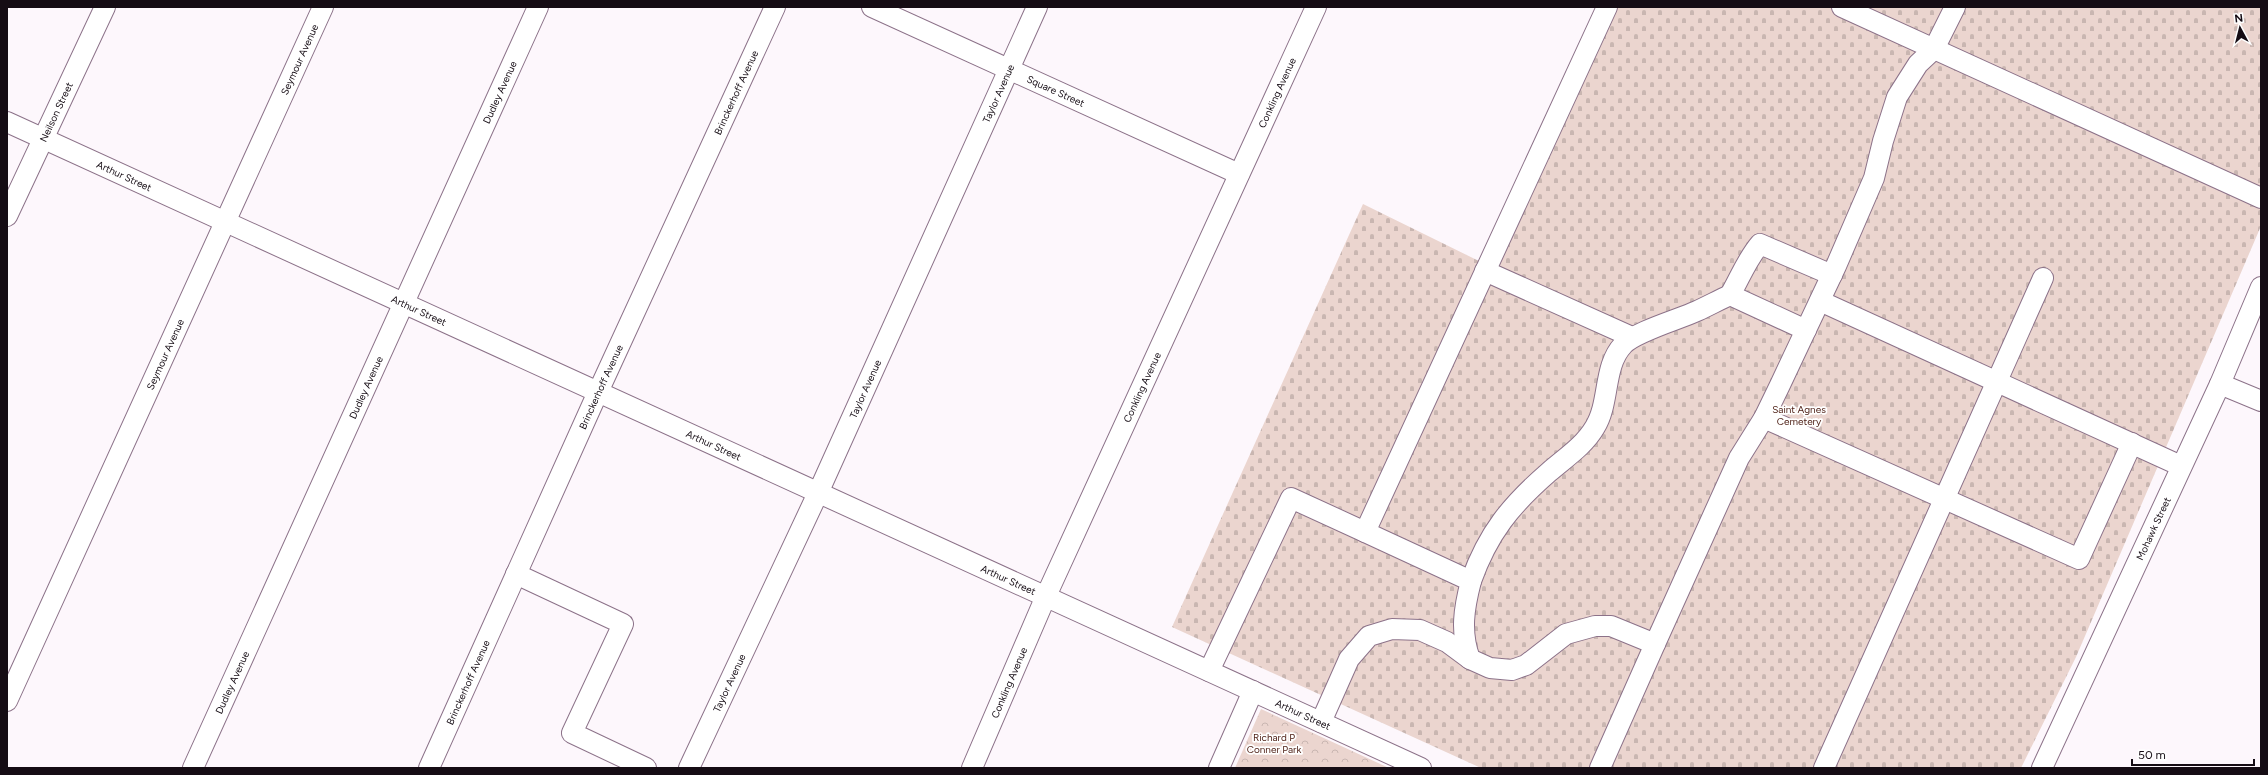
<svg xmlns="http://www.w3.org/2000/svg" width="2268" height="775" viewBox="0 0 2268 775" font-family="Figtree,sans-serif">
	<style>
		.cemetery { fill: url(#cemetery-stones) }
		.park { fill: url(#park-crowns) }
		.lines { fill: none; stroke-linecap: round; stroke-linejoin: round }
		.minor-casing { stroke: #8c7289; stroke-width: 22 }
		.minor { stroke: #fff; stroke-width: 20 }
		.labels { text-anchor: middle; stroke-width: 3.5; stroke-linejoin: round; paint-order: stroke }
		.street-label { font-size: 10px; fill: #150c14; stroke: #fff }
		.park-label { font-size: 10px; fill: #502319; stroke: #fff }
	</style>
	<defs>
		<pattern id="cemetery-stones" width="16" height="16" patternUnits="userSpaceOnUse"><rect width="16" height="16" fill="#ebd5cf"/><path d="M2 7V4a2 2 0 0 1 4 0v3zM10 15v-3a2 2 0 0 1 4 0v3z" fill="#c9b6b1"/></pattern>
		<pattern id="park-crowns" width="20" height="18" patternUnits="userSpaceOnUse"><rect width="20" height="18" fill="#ebd5cf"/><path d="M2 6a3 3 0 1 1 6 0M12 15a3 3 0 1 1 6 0" fill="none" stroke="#c9b6b1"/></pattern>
	</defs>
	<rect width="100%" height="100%" fill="#fdf7fc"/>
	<!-- cemetery -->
	<path class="cemetery" d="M1608,7H2261V226L2076,657L2021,768H1481L1172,627L1363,204L1485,264Z"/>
	<!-- park -->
	<path class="park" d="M1261,709L1389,768H1235Z"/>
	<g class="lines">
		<defs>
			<g id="minor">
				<path id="s1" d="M872,7L1239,174"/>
				<path d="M1842,7L2261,198"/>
				<path id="s2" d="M7,122L1421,768"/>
				<path id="s3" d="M7,216L105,7"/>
				<path d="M1485,271L1632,337"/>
				<path d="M1730,295C1740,278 1747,259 1760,244L1832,275"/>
				<path d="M1820,301L2181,466"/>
				<path d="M2220,384L2261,401"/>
				<path d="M1764,418L2079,559L2132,443"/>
				<path d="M516,574L623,624L572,733L646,768"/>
				<path d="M1471,581C1488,533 1511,505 1549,472C1565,458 1584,446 1595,427C1610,403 1603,366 1623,345C1634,332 1680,319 1697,311C1708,306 1719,300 1730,295L1806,330"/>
				<path d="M1655,644L1739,458L1764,418L1780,385L1836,266L1874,178L1883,141L1897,97L1918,64L1934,49L1955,7"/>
				<path d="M1209,671L1291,498L1365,532"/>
				<path id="s4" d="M7,701L323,7"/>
				<path d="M1321,722L1349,659L1369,636L1392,629L1420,630L1447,642L1470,659"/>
				<path id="s5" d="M193,768L538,7"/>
				<path id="s6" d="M429,768L598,392L775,7"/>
				<path id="s7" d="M689,768L818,493L1037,7"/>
				<path id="s8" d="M972,768L1046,596L1316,7"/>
				<path d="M1219,768L1253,691"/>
				<path d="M1600,768L1655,644L1611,626H1595L1566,634L1526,665L1512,670L1490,668L1470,659C1460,632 1464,608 1471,581L1365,532L1607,7"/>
				<path d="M1824,768L2043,278"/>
				<path id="s9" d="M2042,768L2220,384L2261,287"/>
			</g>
		</defs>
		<!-- minor casing -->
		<use href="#minor" class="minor-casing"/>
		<!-- minor -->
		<use href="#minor" class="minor"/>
	</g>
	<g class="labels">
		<!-- street labels -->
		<g class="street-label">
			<text dy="4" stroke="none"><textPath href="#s4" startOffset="705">Seymour Avenue</textPath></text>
			<text dy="4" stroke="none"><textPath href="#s5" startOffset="742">Dudley Avenue</textPath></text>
			<text dy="4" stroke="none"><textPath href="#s6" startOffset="742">Brinckerhoff Avenue</textPath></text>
			<text dy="4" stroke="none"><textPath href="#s1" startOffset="202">Square Street</textPath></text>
			<text dy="4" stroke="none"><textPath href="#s8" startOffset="741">Conkling Avenue</textPath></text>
			<text dy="4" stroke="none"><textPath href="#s7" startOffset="742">Taylor Avenue</textPath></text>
			<text dy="4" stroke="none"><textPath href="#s3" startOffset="115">Neilson Street</textPath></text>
			<text dy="4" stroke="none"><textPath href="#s2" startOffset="129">Arthur Street</textPath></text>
			<text dy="4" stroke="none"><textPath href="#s2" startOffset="453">Arthur Street</textPath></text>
			<text dy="4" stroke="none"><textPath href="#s4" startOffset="381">Seymour Avenue</textPath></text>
			<text dy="4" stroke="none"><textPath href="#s5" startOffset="418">Dudley Avenue</textPath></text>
			<text dy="4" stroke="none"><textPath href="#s6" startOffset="418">Brinckerhoff Avenue</textPath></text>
			<text dy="4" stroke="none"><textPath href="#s8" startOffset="417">Conkling Avenue</textPath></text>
			<text dy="4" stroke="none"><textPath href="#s7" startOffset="418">Taylor Avenue</textPath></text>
			<text dy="4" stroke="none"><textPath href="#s2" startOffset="777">Arthur Street</textPath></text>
			<text dy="4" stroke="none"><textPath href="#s9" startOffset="264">Mohawk Street</textPath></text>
			<text dy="4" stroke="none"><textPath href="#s2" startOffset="1101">Arthur Street</textPath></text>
			<text dy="4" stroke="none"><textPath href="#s6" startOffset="94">Brinckerhoff Avenue</textPath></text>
			<text dy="4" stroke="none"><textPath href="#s8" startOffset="93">Conkling Avenue</textPath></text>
			<text dy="4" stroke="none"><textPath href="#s5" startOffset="94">Dudley Avenue</textPath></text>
			<text dy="4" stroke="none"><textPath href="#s7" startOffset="94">Taylor Avenue</textPath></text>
			<text dy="4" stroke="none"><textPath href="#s2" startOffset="1425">Arthur Street</textPath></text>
		</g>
		<!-- park labels -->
		<g class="park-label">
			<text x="1799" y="413">Saint Agnes<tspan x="1799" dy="12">Cemetery</tspan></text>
			<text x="1274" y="741">Richard P<tspan x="1274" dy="12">Conner Park</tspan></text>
		</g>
	</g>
	<!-- border -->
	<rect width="2268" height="775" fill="none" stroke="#150c14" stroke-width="16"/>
	<!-- north arrow -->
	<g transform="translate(2240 28) rotate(353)" stroke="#ffffff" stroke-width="3" paint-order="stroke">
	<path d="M0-3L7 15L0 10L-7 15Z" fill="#150c14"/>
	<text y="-6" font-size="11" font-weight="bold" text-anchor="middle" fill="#150c14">N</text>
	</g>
	<!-- scale -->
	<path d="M2132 759v6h122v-6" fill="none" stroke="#150c14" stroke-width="2"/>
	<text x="2138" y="759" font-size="12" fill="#150c14" stroke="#ffffff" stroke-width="3" paint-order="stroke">50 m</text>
</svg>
